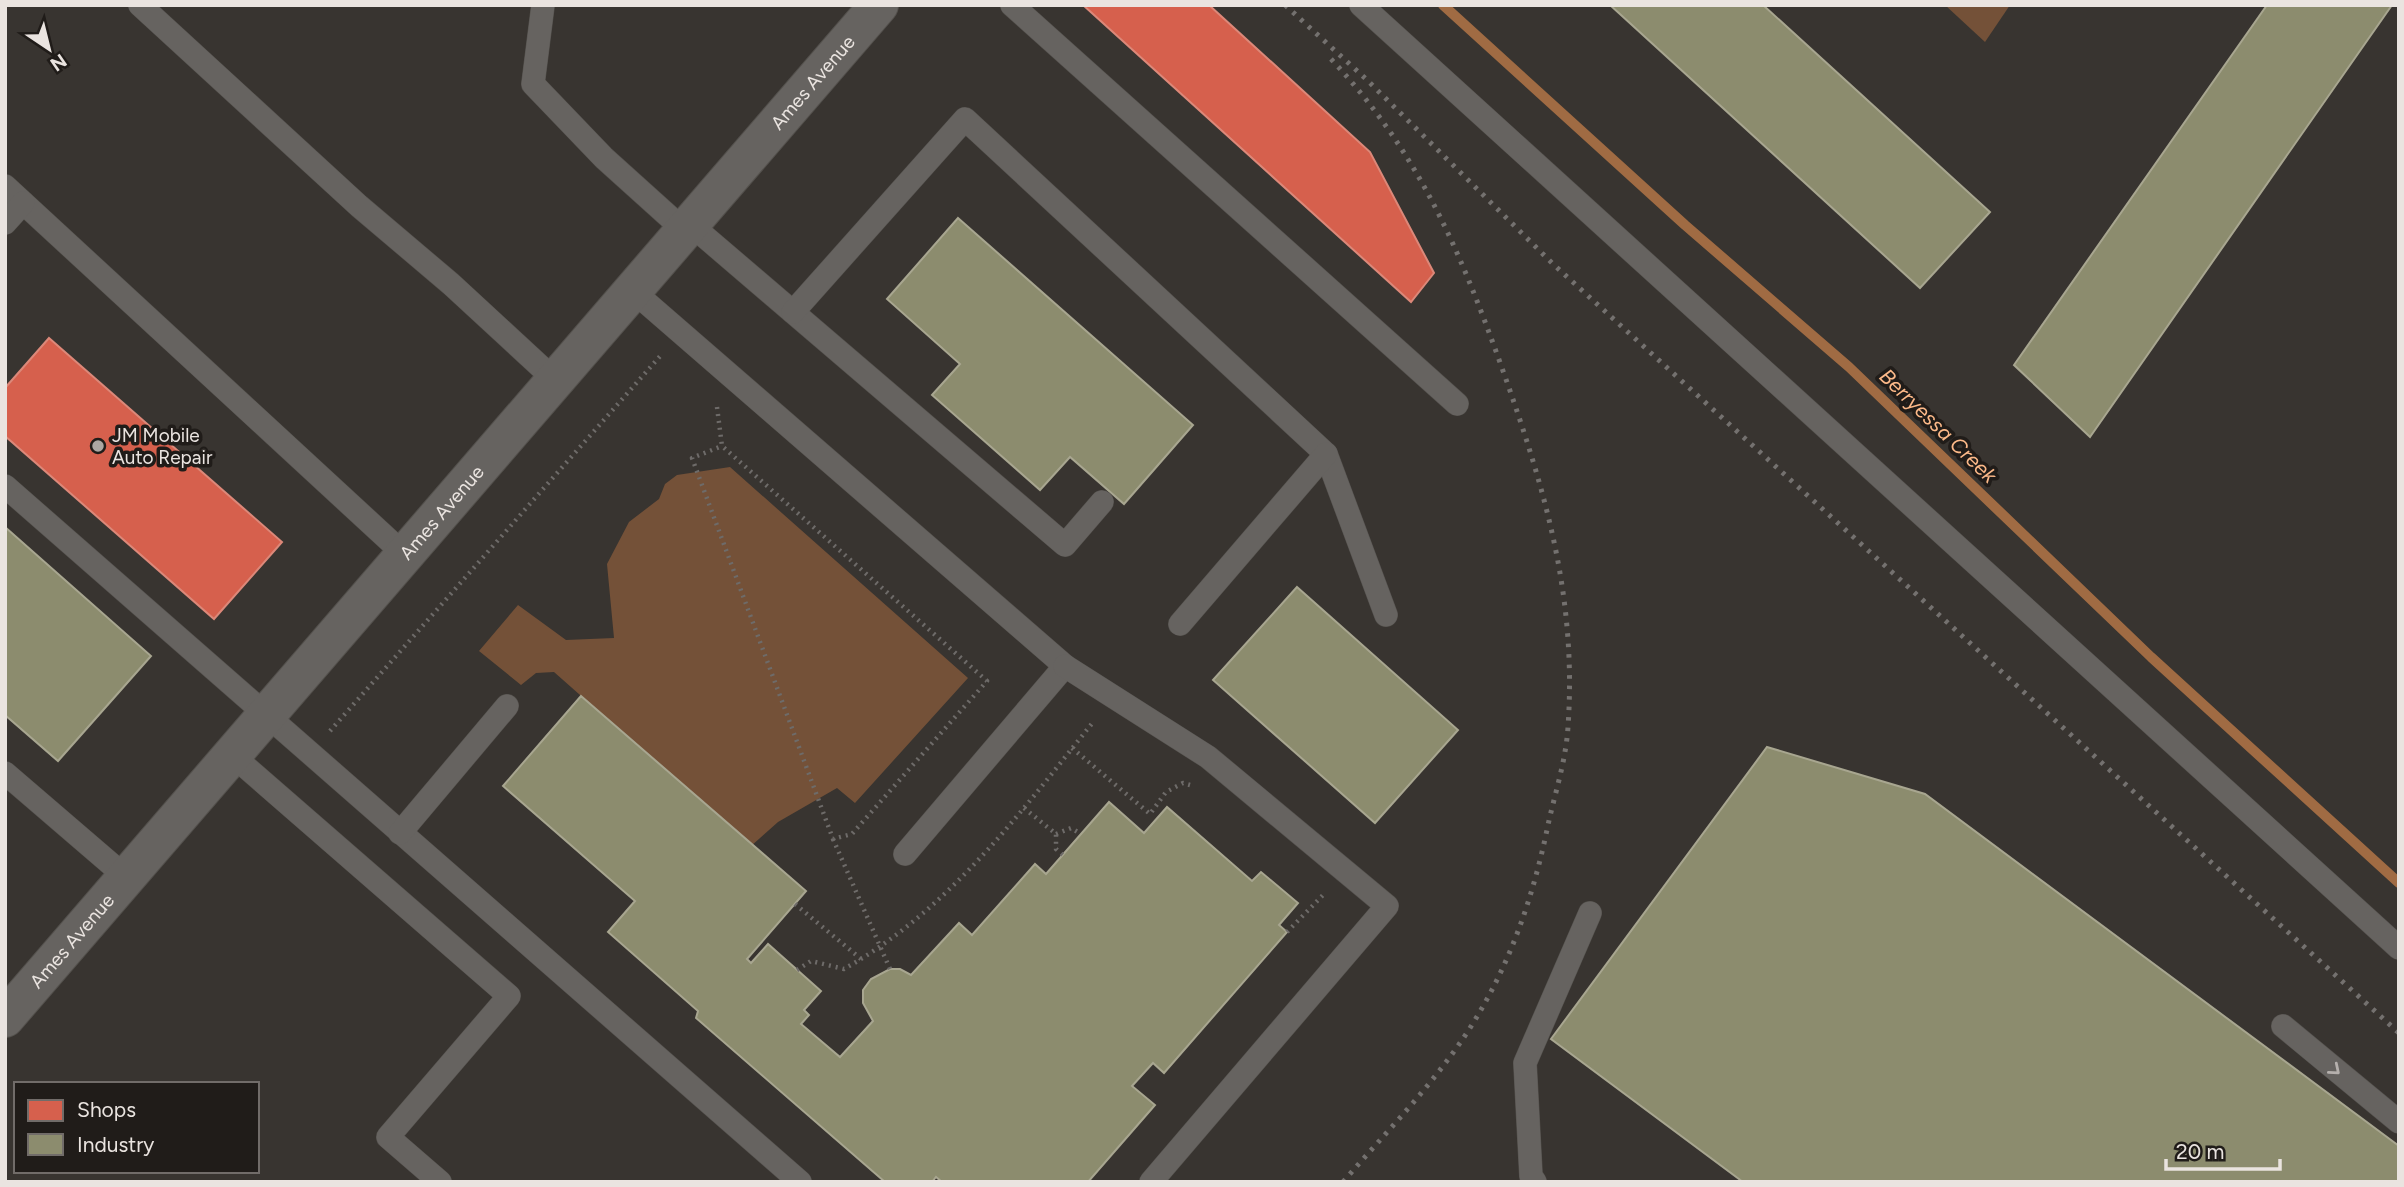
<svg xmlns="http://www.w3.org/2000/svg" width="2404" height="1187" viewBox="0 0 2404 1187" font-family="Figtree,sans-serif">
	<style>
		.green { fill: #745138 }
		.shops { fill: #d6604d; stroke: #dc8879; stroke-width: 2 }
		.industry { fill: #8c8c6e; stroke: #a8a690; stroke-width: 2 }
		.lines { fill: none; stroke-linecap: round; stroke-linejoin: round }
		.stream { stroke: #a06b43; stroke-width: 10 }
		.lane-casing { stroke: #54514d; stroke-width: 24 }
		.secondary-casing { stroke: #54514d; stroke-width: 40 }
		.path { stroke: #6e6b69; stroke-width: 4.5; stroke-dasharray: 2 5; stroke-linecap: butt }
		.lane { stroke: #666360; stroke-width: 23 }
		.secondary { stroke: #666360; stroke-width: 38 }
		.rail { stroke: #74716f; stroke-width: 5; stroke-dasharray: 3.5 7; stroke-linecap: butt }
		.oneway { stroke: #b5b0ad }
		.poi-dot { fill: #aca6a2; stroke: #201c19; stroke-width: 2.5 }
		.labels { text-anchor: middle; stroke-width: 7; stroke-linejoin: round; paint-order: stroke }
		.street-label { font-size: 19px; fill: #eae4e0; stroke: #201c19 }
		.poi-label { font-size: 19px; fill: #eae4e0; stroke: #201c19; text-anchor: start }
		.water-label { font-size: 21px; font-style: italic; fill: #fcb989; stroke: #201c19 }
	</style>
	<rect width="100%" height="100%" fill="#383430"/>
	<!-- green -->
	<g class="green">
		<path d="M1945,5H2010L1985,42Z"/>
		<path d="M730,467L968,678L855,803L837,788L778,822L751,846L554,672L536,673L521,685L479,651L518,605L566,640L614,638L607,564L629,522L659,499L665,484L677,475Z"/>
	</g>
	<!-- shops -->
	<g class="shops">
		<path d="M1083,5H1209L1370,152L1434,273L1411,302Z"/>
		<path d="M49,338L282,542L214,619L5,436V388Z"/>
	</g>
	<!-- industry -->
	<g class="industry">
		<path d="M1610,5H1763L1990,212L1920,288Z"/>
		<path d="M2267,5H2392L2090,437L2014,365Z"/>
		<path d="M958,218L1193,425L1124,504L1070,457L1040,490L932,395L960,364L887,299Z"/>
		<path d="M5,527L151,656L58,761L5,715Z"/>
		<path d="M1297,587L1458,730L1375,823L1213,680Z"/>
		<path d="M581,696L806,891L747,959L751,963L768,944L821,991L804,1010L809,1015L801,1024L840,1057L873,1021L863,1003V990L871,979L890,969H900L911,975L959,923L972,935L1035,864L1046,874L1109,802L1144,833L1167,807L1252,881L1261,872L1298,903L1279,925L1287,932L1164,1073L1153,1063L1132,1086L1155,1105L1088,1182H942L936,1177L932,1182H885L696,1018L698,1011L608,932L635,901L503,786Z"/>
		<path d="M1767,747L1925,794L2399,1146V1182H1743L1551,1039Z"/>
	</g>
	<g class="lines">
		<!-- stream -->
		<path class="stream" d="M1443,5L1685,225L1849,367L2151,657L2399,883"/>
		<defs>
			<g id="lane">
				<path d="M140,5L359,206L451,284L555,380"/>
				<path d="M543,5L533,84L604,158L685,231"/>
				<path d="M1012,5L1457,404"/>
				<path d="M1361,5L2399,948"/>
				<path d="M5,186L405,555"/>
				<path d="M5,223L23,203"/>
				<path d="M690,224L1065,545L1102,502"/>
				<path d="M633,291L1065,666L905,854"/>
				<path d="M793,312L965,119L1326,454L1386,615"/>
				<path d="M5,486L800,1182"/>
				<path d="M1180,624L1326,454"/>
				<path d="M1065,666L1208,757L1387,906L1151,1182"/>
				<path d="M232,755L509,996L388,1137L440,1182"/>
				<path d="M5,773L126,877"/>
				<path d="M400,833L507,706"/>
				<path d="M2283,1026L2399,1122"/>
				<path d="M1535,1182L1531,1176L1525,1063L1590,913"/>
			</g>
			<g id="secondary">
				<path id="s1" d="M5,1018L879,5"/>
			</g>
		</defs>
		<!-- lane casing -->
		<use href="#lane" class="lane-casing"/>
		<!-- secondary casing -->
		<use href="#secondary" class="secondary-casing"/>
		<!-- path -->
		<g class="path">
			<path d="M717,407L722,446L987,681L852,834L833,839L692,458L722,446"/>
			<path d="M330,731L662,354"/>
			<path d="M1072,748L1150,814L1166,792L1183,783L1190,785"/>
			<path d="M1024,808L1056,834V849L1063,855"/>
			<path d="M1056,834L1071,828L1081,834"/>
			<path d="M833,839L890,969"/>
			<path d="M795,904L861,959"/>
			<path d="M1287,932L1324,894"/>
			<path d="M797,970L811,961L844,969C949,910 1020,813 1094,721"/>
		</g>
		<!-- lane -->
		<use href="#lane" class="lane"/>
		<!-- secondary -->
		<use href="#secondary" class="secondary"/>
		<!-- rail -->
		<g class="rail">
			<path d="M1285,5L1366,79L1553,264L2399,1033"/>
			<path d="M1331,59C1419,153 1459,248 1502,368C1545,489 1577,597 1568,727C1566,760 1555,793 1548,825C1533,898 1510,965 1470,1028C1434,1084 1386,1132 1343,1182"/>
		</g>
	</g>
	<!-- one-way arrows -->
	<defs><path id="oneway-chevron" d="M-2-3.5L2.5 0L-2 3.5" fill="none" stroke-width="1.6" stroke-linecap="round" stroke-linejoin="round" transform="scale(1.75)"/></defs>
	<use class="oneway" href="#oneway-chevron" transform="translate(2335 1070) rotate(40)"/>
	<!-- markers -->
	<circle class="poi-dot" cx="98" cy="446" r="7"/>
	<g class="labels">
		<!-- street labels -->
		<g class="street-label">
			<text dy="7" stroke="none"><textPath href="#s1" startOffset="1236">Ames Avenue</textPath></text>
			<text dy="7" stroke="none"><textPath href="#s1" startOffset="668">Ames Avenue</textPath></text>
			<text dy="7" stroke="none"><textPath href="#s1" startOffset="102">Ames Avenue</textPath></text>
		</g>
		<!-- poi labels -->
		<g class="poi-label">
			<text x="112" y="442">JM Mobile<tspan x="112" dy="22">Auto Repair</tspan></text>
		</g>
		<!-- water labels -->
		<g class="water-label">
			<text transform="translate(1938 426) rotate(44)" y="7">Berryessa Creek</text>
		</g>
	</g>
	<!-- border -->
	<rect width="2404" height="1187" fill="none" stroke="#eae4e0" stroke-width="14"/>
	<!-- legend -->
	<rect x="14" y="1082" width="245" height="91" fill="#201c19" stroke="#716c69" stroke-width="2"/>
	<rect x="28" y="1100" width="35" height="21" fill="#d6604d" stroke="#716c69" stroke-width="2"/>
	<text x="77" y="1117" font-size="21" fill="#eae4e0">Shops</text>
	<rect x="28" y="1134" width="35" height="21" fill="#8c8c6e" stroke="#716c69" stroke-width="2"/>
	<text x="77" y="1152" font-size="21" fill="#eae4e0">Industry</text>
	<!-- north arrow -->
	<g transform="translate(49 49) rotate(145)" stroke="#201c19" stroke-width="5" paint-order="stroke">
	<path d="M0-5L12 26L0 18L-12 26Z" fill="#eae4e0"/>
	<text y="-10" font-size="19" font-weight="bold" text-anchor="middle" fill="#eae4e0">N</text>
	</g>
	<!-- scale -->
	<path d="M2166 1159v10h114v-10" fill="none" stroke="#eae4e0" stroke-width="3.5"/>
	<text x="2176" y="1159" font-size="21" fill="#eae4e0" stroke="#201c19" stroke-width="5" paint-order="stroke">20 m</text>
</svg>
